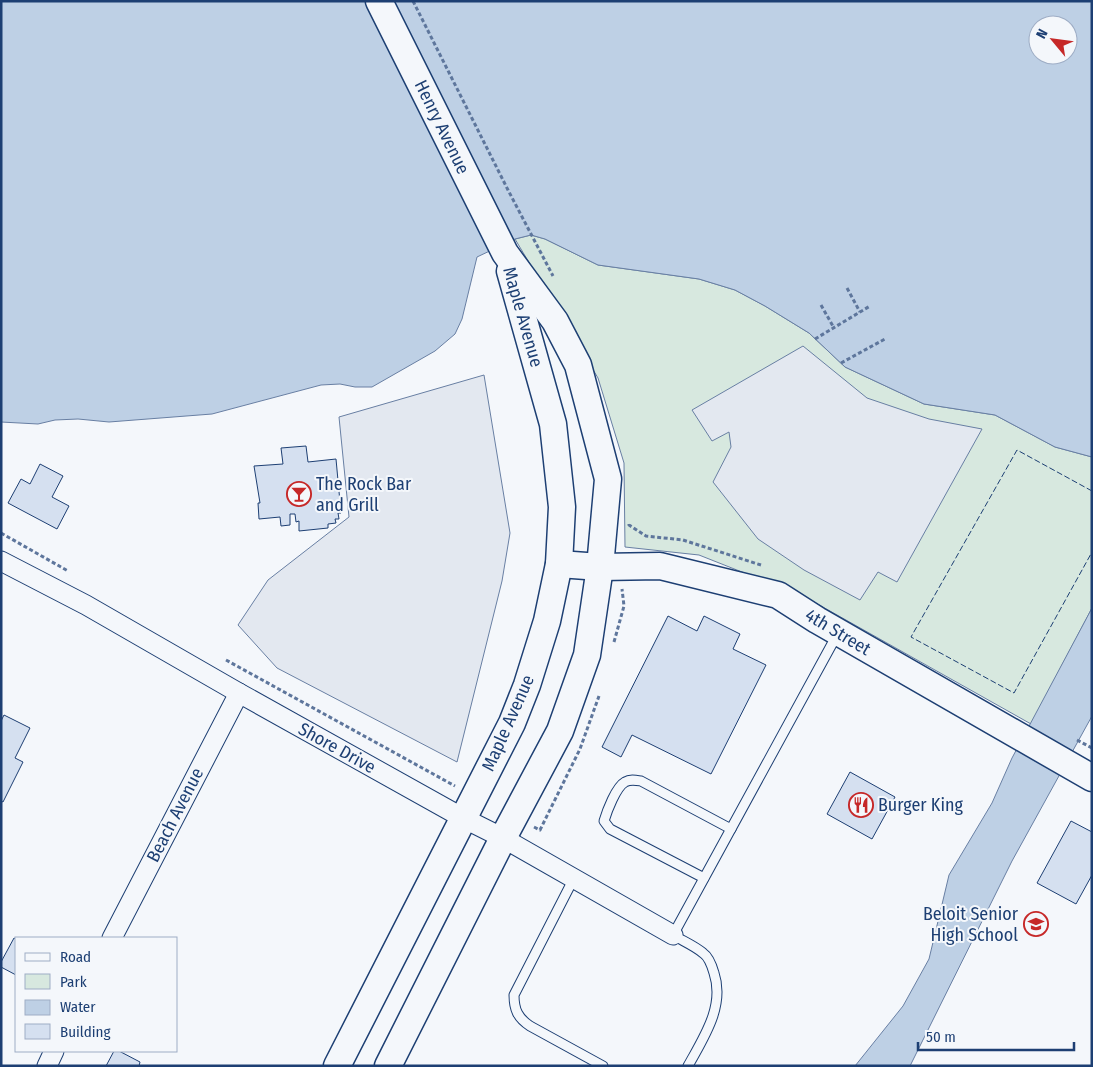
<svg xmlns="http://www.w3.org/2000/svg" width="1093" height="1067" viewBox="0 0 1093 1067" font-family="'Fira Sans Condensed',sans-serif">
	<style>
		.green { fill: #d7e8df; stroke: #687fa3 }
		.parking { fill: #e3e8f0; stroke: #687fa3 }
		.water { fill: #bed0e5; stroke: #687fa3; fill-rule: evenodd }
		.building { fill: #d5e0f0; stroke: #1d3f73 }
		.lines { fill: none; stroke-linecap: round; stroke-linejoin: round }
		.lane-casing { stroke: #1d3f73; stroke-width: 11 }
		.street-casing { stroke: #1d3f73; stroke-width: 21 }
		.secondary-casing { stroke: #1d3f73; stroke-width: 29 }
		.path { stroke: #5e769c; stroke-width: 3; stroke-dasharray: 4 2.5; stroke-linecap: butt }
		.lane { stroke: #f4f7fb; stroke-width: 9 }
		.street { stroke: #f4f7fb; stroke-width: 19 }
		.secondary { stroke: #f4f7fb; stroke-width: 26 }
		.fence { stroke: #1d3f73; stroke-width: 1; stroke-dasharray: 6 2.5; stroke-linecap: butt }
		.labels { text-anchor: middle; stroke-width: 4; stroke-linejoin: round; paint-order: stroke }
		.street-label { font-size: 18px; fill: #1d3f73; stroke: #f4f7fb }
		.poi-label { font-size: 18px; fill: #1d3f73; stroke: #f4f7fb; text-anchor: start }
	</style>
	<rect width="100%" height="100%" fill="#f4f7fb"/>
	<!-- green -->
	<path class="green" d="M531,235L545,239L598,265L699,279L735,290L765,306L809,333L845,367L924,404L995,415L1055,447L1092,457V608L1031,724L805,597L699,555L625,547L624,463L598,378L515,239Z"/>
	<!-- parking -->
	<g class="parking">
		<path d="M803,346L867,398L929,419L982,429L897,582L878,572L860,600L804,570L758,539L713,482L731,447L729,432L712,441L692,410Z"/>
		<path d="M484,375L510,533L502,581L457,762L277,668L238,625L268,580L349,517L339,417Z"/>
	</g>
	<!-- water -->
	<g class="water">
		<path d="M1,1H1092V457L1055,447L995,415L924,404L845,367L809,333L765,306L735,290L699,279L598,265L545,239L531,235L515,239L477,257L462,319L455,334L435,351L372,387H355L340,384L321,385L212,414L109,422L78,419L55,420L38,424L1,422ZM1038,25H1068V55H1038Z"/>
		<path d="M1092,608V716L1012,861L910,1066H855L903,1006L929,959L949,875L992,803L1012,758Z"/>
	</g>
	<!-- building -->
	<g class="building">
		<path d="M306,446L308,462L336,459L341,513H338L339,519H335L336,523L328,524V528L299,531V521L296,522L295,514H290V525L281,526L280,517L259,519L258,503H260L254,466L283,464L281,448Z"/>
		<path d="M40,464L63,476L52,497L69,506L57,529L8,503L21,479L30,484Z"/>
		<path d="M668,616L697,631L704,616L740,634L733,649L766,665L711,774L632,735L621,757L602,747Z"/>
		<path d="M4,715L30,728L15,758L23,762L3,802L1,801V721Z"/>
		<path d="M850,772L895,797L872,839L827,814Z"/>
		<path d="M1071,821L1092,832V875L1076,904L1037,883Z"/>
		<path d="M14,938L16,939V975L1,967V962Z"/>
		<path d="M114,1051H119L140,1062L139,1066H106Z"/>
	</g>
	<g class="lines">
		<defs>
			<g id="lane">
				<path d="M574,878L514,995C514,1010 518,1018 530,1026L603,1066"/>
				<path d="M704,878L610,829L604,821C607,811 616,787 625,782C630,779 635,780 641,781L731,829"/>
				<path d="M688,1066C704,1037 725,1006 714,973C712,966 709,957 703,953C695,946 683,941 673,935L838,633"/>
			</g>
			<g id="street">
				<path d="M1,561L86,605L239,693L463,818L503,838L673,935"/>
				<path d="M112,938L239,693"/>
				<path d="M47,1066L54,1051"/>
			</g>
			<g id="secondary">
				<path d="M379,1L505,253L555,321L578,365L608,479L600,567L587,655L560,731L503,838L388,1066"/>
				<path d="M559,564L600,567L660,566L778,595L817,620L1092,778"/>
				<path d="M337,1066L512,723L527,685L547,621L559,564L562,507L553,424L510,271"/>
			</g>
		</defs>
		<!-- lane casing -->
		<use href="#lane" class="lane-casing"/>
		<!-- street casing -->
		<use href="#street" class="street-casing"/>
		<!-- secondary casing -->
		<use href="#secondary" class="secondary-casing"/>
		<!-- path -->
		<g class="path">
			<path d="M413,1L508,190L553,276"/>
			<path d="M847,288L860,312"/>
			<path d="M821,305L834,328"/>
			<path d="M815,339L870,306"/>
			<path d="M841,363L885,339"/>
			<path d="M629,524V525L646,536L683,540L761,565"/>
			<path d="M1,533L68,571"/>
			<path d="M614,642L624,606L622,589"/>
			<path d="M226,660L455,786"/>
			<path d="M1077,740L1092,748"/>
			<path d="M534,827L540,830L580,749L599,696"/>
		</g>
		<!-- lane -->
		<use href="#lane" class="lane"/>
		<!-- street -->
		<use href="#street" class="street"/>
		<!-- secondary -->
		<use href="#secondary" class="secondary"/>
		<!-- fence -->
		<path class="fence" d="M1092,491L1017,450L911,637L1014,693L1092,552"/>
	</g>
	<!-- icons -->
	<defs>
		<symbol id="bar-ring" viewBox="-11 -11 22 22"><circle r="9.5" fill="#f4f7fb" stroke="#c62828" stroke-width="1.5"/><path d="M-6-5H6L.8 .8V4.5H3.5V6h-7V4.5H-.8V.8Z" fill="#c62828"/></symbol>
		<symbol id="restaurant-ring" viewBox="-11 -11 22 22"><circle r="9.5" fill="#f4f7fb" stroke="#c62828" stroke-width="1.5"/><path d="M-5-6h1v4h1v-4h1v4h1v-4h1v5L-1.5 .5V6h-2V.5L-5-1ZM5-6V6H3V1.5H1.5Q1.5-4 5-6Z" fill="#c62828"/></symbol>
		<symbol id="school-ring" viewBox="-11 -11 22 22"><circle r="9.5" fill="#f4f7fb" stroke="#c62828" stroke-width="1.5"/><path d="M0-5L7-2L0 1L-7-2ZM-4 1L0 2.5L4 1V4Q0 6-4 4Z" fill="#c62828"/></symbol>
	</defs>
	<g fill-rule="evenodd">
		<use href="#bar-ring" x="285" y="480" width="28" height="28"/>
		<use href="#restaurant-ring" x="847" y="791" width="28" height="28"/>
		<use href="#school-ring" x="1022" y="910" width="28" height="28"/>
	</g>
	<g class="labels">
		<!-- street labels -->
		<g class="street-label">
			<text transform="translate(442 127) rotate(64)" y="6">Henry Avenue</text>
			<text transform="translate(523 317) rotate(74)" y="6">Maple Avenue</text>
			<text transform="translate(838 632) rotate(31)" y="6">4th Street</text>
			<text transform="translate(508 723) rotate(-66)" y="6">Maple Avenue</text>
			<text transform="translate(337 748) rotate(29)" y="6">Shore Drive</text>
			<text transform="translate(175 815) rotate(-63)" y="6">Beach Avenue</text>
		</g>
		<!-- poi labels -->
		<g class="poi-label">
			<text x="316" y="490">The Rock Bar<tspan x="316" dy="21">and Grill</tspan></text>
			<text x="878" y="811">Burger King</text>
			<text x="1018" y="920" text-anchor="end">Beloit Senior<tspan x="1018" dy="21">High School</tspan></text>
		</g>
	</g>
	<!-- border -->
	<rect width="1093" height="1067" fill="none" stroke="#1d3f73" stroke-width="5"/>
	<!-- legend -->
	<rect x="15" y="937" width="162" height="115" fill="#f4f7fb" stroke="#9eadc5"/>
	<rect x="25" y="953" width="25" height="8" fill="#f4f7fb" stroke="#9eadc5"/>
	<text x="60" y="962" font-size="15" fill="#1d3f73">Road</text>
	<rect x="25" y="974" width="25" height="15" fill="#d7e8df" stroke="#9eadc5"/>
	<text x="60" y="987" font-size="15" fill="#1d3f73">Park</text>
	<rect x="25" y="1000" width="25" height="15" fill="#bed0e5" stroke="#9eadc5"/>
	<text x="60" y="1012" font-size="15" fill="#1d3f73">Water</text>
	<rect x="25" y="1024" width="25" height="15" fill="#d5e0f0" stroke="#9eadc5"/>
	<text x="60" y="1037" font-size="15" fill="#1d3f73">Building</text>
	<!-- north arrow -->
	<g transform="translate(1053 40) rotate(299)"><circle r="24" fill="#f4f7fb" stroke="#9eadc5"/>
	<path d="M0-4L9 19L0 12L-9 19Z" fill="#c62828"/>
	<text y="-8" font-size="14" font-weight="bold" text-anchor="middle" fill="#1d3f73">N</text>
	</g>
	<!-- scale -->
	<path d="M918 1042v8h156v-8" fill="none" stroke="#1d3f73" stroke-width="2.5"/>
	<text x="926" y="1042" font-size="15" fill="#1d3f73" stroke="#f4f7fb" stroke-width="4" paint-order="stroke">50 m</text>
</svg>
